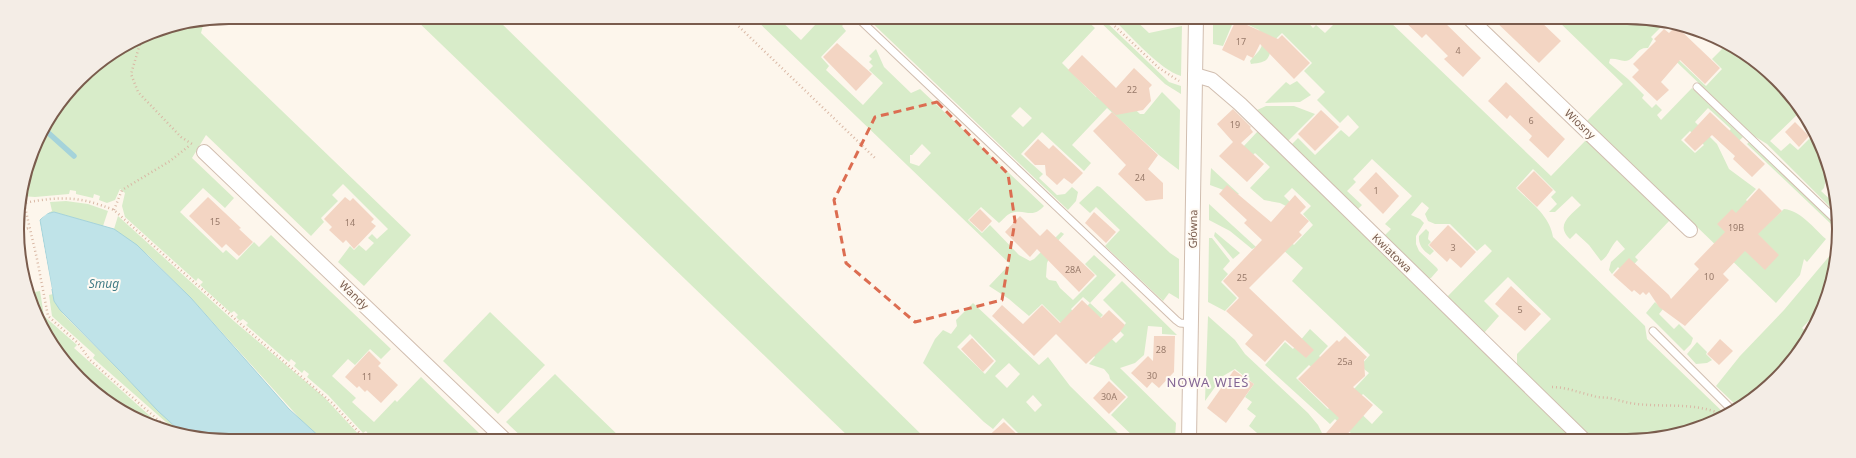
<svg xmlns="http://www.w3.org/2000/svg" width="1856" height="458" viewBox="0 0 1856 458" font-family="'Noto Sans',sans-serif">
	<style>
		.green { fill: #d8ecc9; fill-rule: evenodd }
		.water { fill: #bfe3e8; stroke: #a5d3da }
		.pier { fill: #fdf6ec }
		.lines { fill: none; stroke-linecap: round; stroke-linejoin: round }
		.stream { stroke: #a5d3da; stroke-width: 5.5 }
		.building { fill: #f3d5c3 }
		.lane-casing { stroke: #d1beb0; stroke-width: 9 }
		.street-casing { stroke: #d1beb0; stroke-width: 16 }
		.path { stroke: #d9b8a5; stroke-width: 2.5; stroke-dasharray: 1 3; stroke-linecap: butt }
		.lane { stroke: #fff; stroke-width: 7 }
		.street { stroke: #fff; stroke-width: 14 }
		.marked { fill: none; stroke: #dc6d51; stroke-width: 3; stroke-dasharray: 8 5; stroke-linejoin: round }
		.labels { text-anchor: middle; stroke-width: 4; stroke-linejoin: round; paint-order: stroke }
		.number-label { font-size: 9px; fill: #987a6a }
		.street-label { font-size: 11px; fill: #7a5c4d; stroke: #fffaf3 }
		.water-label { font-size: 12px; font-style: italic; fill: #437c86; stroke: #fffaf3 }
		.quarter-label { font-size: 13px; letter-spacing: 1px; fill: #846695; stroke: #fffaf3 }
		.rim { fill: none; stroke: #7a5c4d; stroke-width: 2 }
	</style>
	<rect width="100%" height="100%" fill="#fdf6ec"/>
	<!-- green -->
	<g class="green">
		<path d="M413,17H495L926,439H851Z"/>
		<path d="M754,18H778L801,40L816,24L810,18H848L849,19L842,26L846,31L821,57L829,66L826,70L863,105L883,83L869,70L873,66L869,62L872,59L869,56L876,49L884,67L911,93L920,89L1044,206C1031,220 1026,208 1011,213C1006,215 1003,220 999,223L981,207L968,220L982,233L990,225L1019,255L1030,261L1034,259L1061,232L1064,234L1057,242L1047,263L1046,277L1049,280L1056,281L1060,288L1073,300L1097,276L1085,264L1094,255L1116,275L1090,303L1103,315L1095,323L1116,343L1124,335L1120,331L1126,323L1103,300L1122,281L1177,335L1162,334V327L1148,326L1144,355L1135,363L1120,368L1176,423L1175,439H1136L1111,415L1128,397L1110,379L1109,375L1104,369L1089,364L1095,357L1042,304L1029,316L1009,299L989,286L1010,264ZM922,144L931,153L919,166L910,163V155H912ZM1083,297L1090,303L1077,316L1071,309Z"/>
		<path d="M867,18H1084L1095,28L1062,63L1096,97L1108,84L1140,114H1144L1162,92L1180,110L1179,170L1159,155L1107,108L1072,145L1091,163L1084,171L1042,132L1021,154L1043,174L1039,178L1057,195L1065,194L1072,187L1078,192L1076,201L1068,210ZM1020,107L1032,118L1023,127L1011,116Z"/>
		<path d="M1096,18H1102L1169,82L1181,86V94L1165,84Z"/>
		<path d="M1112,18H1133L1149,33L1182,26L1181,76C1160,70 1129,34 1112,18Z"/>
		<path d="M1213,18H1250L1257,24L1263,18H1304L1313,28L1316,25L1325,33L1333,25L1327,18L1387,19L1551,176L1586,140L1670,220L1635,257L1638,260L1625,274L1618,267L1612,274L1609,270L1611,262L1625,249L1617,240C1610,247 1609,256 1601,261L1589,245L1576,233L1570,239C1555,225 1570,216 1581,205L1572,196L1555,212H1549L1557,204L1551,197L1556,192L1533,169L1516,188C1530,202 1550,216 1553,237L1645,326L1647,339L1726,415L1721,419L1654,439H1594L1517,365V354L1551,319L1508,277L1484,301L1499,316L1484,333L1447,297L1492,251L1485,244L1477,251L1450,224H1435L1428,221L1425,214L1429,208L1422,202L1411,215L1420,219L1424,223L1416,236V244L1419,251L1437,268L1438,270L1431,278H1427L1384,236L1391,229L1385,224L1412,196L1372,159L1353,179L1356,182L1347,191L1362,205L1357,210L1291,145L1298,138L1315,155L1341,130L1349,137L1359,127L1348,115L1340,123L1317,100L1325,92L1304,71L1312,63L1282,33C1279,36 1275,39 1274,42C1267,58 1272,62 1251,64L1250,61C1260,48 1266,49 1259,30L1236,19L1234,20L1223,46L1213,44Z"/>
		<path d="M1556,19H1655L1663,25L1651,37L1653,39L1648,48C1638,47 1637,55 1629,60C1623,63 1617,58 1610,59L1609,63L1628,79L1644,95L1642,98L1652,108L1656,104L1662,110L1657,115L1661,120L1692,88L1743,137L1729,150L1719,141L1731,129L1708,108L1695,122L1717,144L1729,169L1756,189L1746,200L1769,223L1784,209C1802,211 1815,230 1826,239L1807,262L1804,259L1800,275L1776,303L1587,121L1623,84ZM1690,131L1704,145L1695,153L1681,140Z"/>
		<path d="M204,22L201,33L411,235L364,286L338,262L350,246L354,250L359,245L366,251L374,243L368,238L372,234L377,239L388,229L343,184L332,195L338,201L321,218L324,222L311,236L206,135L192,158L234,198L225,208L203,188L180,212L223,253L226,250L237,260L254,242L259,247L271,235L391,349L381,359L370,349L355,365L348,359L332,376L356,398L352,402L374,422L395,400L397,402L421,377L479,433L473,439H369L367,437L369,435L366,431L363,433L328,395L307,377L309,374L304,370L302,373L294,366L296,363L291,359L289,362L246,325L248,323L243,319L240,321L236,317L238,315L234,311L231,313L200,285L203,282L198,278L196,281L125,217L122,206L125,193L120,189L115,200L107,203L99,200L100,196L94,194L93,198L76,194V191L70,190L69,194L35,197L22,196L39,135L89,70L148,33Z"/>
		<path d="M1721,41L1733,46L1796,102L1801,111L1770,141L1781,151L1790,143L1798,150L1813,135L1832,174L1827,175L1824,188L1821,191L1834,203V211L1767,144L1754,136L1661,47L1663,45L1706,86L1722,69L1712,59L1722,49L1718,45Z"/>
		<path d="M1297,81L1311,95L1300,102L1265,103L1286,82L1290,85Z"/>
		<path d="M1266,106H1294L1315,114L1288,141L1257,110Z"/>
		<path d="M1258,131L1574,439H1347L1352,434L1335,419L1330,424L1265,365L1285,342L1293,349L1310,329L1328,346L1319,356L1354,389L1369,373L1360,366L1370,355L1292,281L1303,268L1281,248L1289,240L1294,245L1313,225L1303,214L1311,206L1292,188L1284,196L1293,205L1288,207L1280,203L1264,200L1250,188L1270,167L1255,153L1251,157L1242,148ZM1309,365L1342,395L1328,409L1296,378ZM1363,394L1383,412L1372,424L1352,405Z"/>
		<path d="M1749,142L1832,222L1831,224L1747,144Z"/>
		<path d="M1211,168L1239,194L1237,195L1210,185Z"/>
		<path d="M1097,186L1100,187L1170,253L1179,259V299L1169,293L1163,301L1105,246L1120,230L1096,207L1090,213L1079,203Z"/>
		<path d="M66,201L88,204L108,211L103,226L54,212L46,214L52,211L50,202Z"/>
		<path d="M1209,204L1256,247L1252,249L1230,231L1209,220Z"/>
		<path d="M118,216L235,322L324,397L363,439H322L302,421L191,298L148,255L114,229Z"/>
		<path d="M1426,229L1429,232L1428,239L1431,242L1428,245L1434,251L1430,255C1423,251 1418,244 1419,236Z"/>
		<path d="M1215,232L1240,253L1233,259L1214,236Z"/>
		<path d="M1209,238H1212L1230,261L1223,269L1228,274L1221,282L1237,298L1225,311L1208,302Z"/>
		<path d="M1837,247V257L1822,307L1802,328L1809,334L1777,379L1738,407L1716,386L1740,356L1784,310Z"/>
		<path d="M40,291L44,316L77,345L74,348L160,425L123,412L61,358L29,293Z"/>
		<path d="M53,294L54,301L63,314L176,428L175,430L93,358L95,355L54,318L52,316L49,295Z"/>
		<path d="M1655,302L1663,309L1659,314L1674,329L1679,324L1693,338L1691,344L1684,351L1646,313Z"/>
		<path d="M973,303L1039,365L1048,357L1070,386L1124,439H1024L1003,418L993,429L984,422L923,363L935,339L943,330L951,334L957,326L956,320ZM970,334L996,361L985,374L957,347ZM1009,363L1020,374L1007,388L995,376ZM1033,395L1042,405L1035,412L1026,402Z"/>
		<path d="M490,312L545,365L498,414L443,361Z"/>
		<path d="M1208,316L1235,340L1245,354L1308,413L1318,425L1325,439H1264L1249,426L1256,416L1247,409L1252,402L1245,397L1254,384L1235,369L1223,376L1205,401Z"/>
		<path d="M1697,342L1707,352L1706,354L1712,360L1707,363L1696,364L1687,354Z"/>
		<path d="M555,374L563,382L622,439H524L506,422Z"/>
	</g>
	<!-- water -->
	<path class="water" d="M54,212L114,229L137,245L191,298L289,409L322,439H201L181,432L158,411L122,373L60,310L54,301L40,220L46,214Z"/>
	<!-- pier -->
	<path class="pier" d="M52,210L39,220L52,289H50L38,220L45,213Z"/>
	<g class="lines">
		<!-- stream -->
		<path class="stream" d="M44,129L74,156"/>
	</g>
	<!-- building -->
	<g class="building">
		<path d="M1402,19H1441L1481,58L1463,77L1444,59L1448,56L1426,34L1422,38Z"/>
		<path d="M1493,19H1538L1561,41L1539,63Z"/>
		<path d="M1236,20L1278,39L1282,35L1310,63L1294,79L1260,44L1253,58L1247,55L1244,61L1222,50Z"/>
		<path d="M1676,26L1720,68L1705,84L1680,60L1661,82L1669,90L1657,101L1632,77L1639,70L1633,64L1656,41L1654,39L1664,29L1669,33Z"/>
		<path d="M837,43L872,74L856,91L823,57Z"/>
		<path d="M1082,55L1116,88L1134,68L1152,85L1149,88L1151,101L1143,110L1116,115L1068,70Z"/>
		<path d="M1506,82L1565,139L1548,158L1529,140L1532,136L1510,115L1507,119L1488,101Z"/>
		<path d="M1233,109L1251,127L1250,128L1253,132L1241,143L1264,164L1247,182L1219,156L1233,142L1217,124Z"/>
		<path d="M1321,110L1339,127L1315,151L1298,134Z"/>
		<path d="M1112,112L1158,155L1148,169L1163,183V199L1146,201L1118,174L1126,165L1093,131Z"/>
		<path d="M1710,112L1765,164L1752,177L1733,159L1735,156L1712,135L1695,151L1684,140Z"/>
		<path d="M1795,122L1809,136L1799,147L1785,132Z"/>
		<path d="M1038,139L1049,149L1053,145L1083,173L1072,184L1064,178L1057,185L1046,175L1045,165H1035L1024,154Z"/>
		<path d="M1534,171L1553,190L1537,207L1517,188Z"/>
		<path d="M1376,172L1399,196L1383,214L1359,190Z"/>
		<path d="M1227,185L1271,222L1295,195L1306,207L1300,213L1309,221L1299,232L1302,235L1249,288L1314,350L1306,358L1285,340L1265,362L1245,344L1253,335L1226,311L1239,298L1223,281L1262,240L1244,223L1247,220L1219,194Z"/>
		<path d="M1759,188L1782,211L1758,234L1779,255L1765,270L1745,251L1723,274L1729,280L1685,326L1659,307L1649,292L1646,295L1643,292L1640,295L1634,290L1632,292L1613,275L1629,258L1669,295L1671,299L1699,269L1694,264L1725,232L1717,224L1732,209L1736,213Z"/>
		<path d="M208,197L241,228L239,229L253,242L239,256L226,244L222,248L189,216Z"/>
		<path d="M345,197L350,201L353,198L374,219L371,222L376,226L354,249L346,240L343,243L329,230L332,227L324,219Z"/>
		<path d="M980,209L992,221L982,232L969,220Z"/>
		<path d="M1094,212L1116,232L1106,243L1085,223Z"/>
		<path d="M1020,216L1040,236L1047,229L1095,275L1079,292L1037,249L1030,257L1005,232Z"/>
		<path d="M1448,225L1476,252L1461,268L1450,258L1447,262L1429,245Z"/>
		<path d="M1511,286L1541,314L1525,331L1495,304Z"/>
		<path d="M1082,300L1101,318L1109,310L1125,325L1120,332L1086,364L1056,334L1034,356L992,316L1002,305L1023,324L1042,305L1060,323Z"/>
		<path d="M1154,336H1175L1174,372L1159,388L1152,382L1147,388L1131,373L1148,356L1153,361Z"/>
		<path d="M1345,336L1367,357L1364,360L1365,376L1353,387L1373,405L1343,439H1321L1339,418L1298,379L1337,340L1339,342Z"/>
		<path d="M972,338L994,361L983,372L961,349Z"/>
		<path d="M1720,339L1733,351L1719,365L1707,354Z"/>
		<path d="M369,351L381,363L378,366L398,385L381,403L367,390L365,392L359,386L357,388L345,377Z"/>
		<path d="M1234,370L1254,384L1226,423L1207,408Z"/>
		<path d="M1109,381L1126,397L1109,414L1093,398Z"/>
		<path d="M1004,422L1022,439H985Z"/>
	</g>
	<g class="lines">
		<defs>
			<g id="lane">
				<path d="M858,18L1176,320L1180,323L1191,324"/>
				<path d="M1697,87L1835,219"/>
				<path d="M1653,331L1733,411"/>
			</g>
			<g id="street">
				<path d="M1470,19L1690,230"/>
				<path d="M1195,75L1212,80L1240,104L1583,439"/>
				<path d="M204,152L504,439"/>
				<path d="M1189,439L1196,18"/>
			</g>
		</defs>
		<!-- lane casing -->
		<use href="#lane" class="lane-casing"/>
		<!-- street casing -->
		<use href="#street" class="street-casing"/>
		<!-- path -->
		<g class="path">
			<path d="M730,18L875,158"/>
			<path d="M1106,18L1159,68L1179,81"/>
			<path d="M142,37L131,74L138,92L181,137L192,144"/>
			<path d="M114,210L122,190L170,161L189,146"/>
			<path d="M19,230L29,228"/>
			<path d="M1552,387C1566,387 1580,393 1594,396C1599,398 1604,397 1609,398C1616,399 1623,402 1630,403C1658,408 1688,402 1716,412"/>
			<path d="M166,427L90,360L78,343L48,316L37,259L24,203C61,196 79,196 114,210L244,327L332,403L365,439"/>
		</g>
		<!-- lane -->
		<use href="#lane" class="lane"/>
		<!-- street -->
		<use href="#street" class="street"/>
	</g>
	<!-- marked area -->
	<path class="marked" d="M937,102L1008,174L1015,221L1002,300L915,322L846,263L834,200L875,117Z"/>
	<g class="labels">
		<!-- number labels -->
		<g class="number-label">
			<text x="1241" y="45">17</text>
			<text x="1458" y="54">4</text>
			<text x="1132" y="93">22</text>
			<text x="1531" y="124">6</text>
			<text x="1235" y="128">19</text>
			<text x="1140" y="181">24</text>
			<text x="1376" y="194">1</text>
			<text x="215" y="225">15</text>
			<text x="350" y="226">14</text>
			<text x="1736" y="231">19B</text>
			<text x="1453" y="251">3</text>
			<text x="1073" y="273">28A</text>
			<text x="1709" y="280">10</text>
			<text x="1242" y="281">25</text>
			<text x="1520" y="313">5</text>
			<text x="1161" y="353">28</text>
			<text x="1345" y="365">25a</text>
			<text x="1152" y="379">30</text>
			<text x="367" y="380">11</text>
			<text x="1109" y="400">30A</text>
		</g>
		<!-- street labels -->
		<g class="street-label">
			<text transform="translate(1580 124) rotate(44)" y="4">Wiosny</text>
			<text transform="translate(1193 229) rotate(-89)" y="4">Główna</text>
			<text transform="translate(1392 253) rotate(44)" y="4">Kwiatowa</text>
			<text transform="translate(354 295) rotate(44)" y="4">Wandy</text>
		</g>
		<!-- water labels -->
		<g class="water-label">
			<text x="104" y="288">Smug</text>
		</g>
		<!-- quarter labels -->
		<g class="quarter-label">
			<text x="1208" y="387">NOWA WIEŚ</text>
		</g>
	</g>
	<!-- crop -->
	<path d="M0 0H1856V458H0ZM229 24H1627A205 205 0 0 1 1832 229V229A205 205 0 0 1 1627 434H229A205 205 0 0 1 24 229V229A205 205 0 0 1 229 24Z" fill="#f4ede6" fill-rule="evenodd"/>
	<path class="rim" d="M229 24H1627A205 205 0 0 1 1832 229V229A205 205 0 0 1 1627 434H229A205 205 0 0 1 24 229V229A205 205 0 0 1 229 24Z"/>
</svg>
